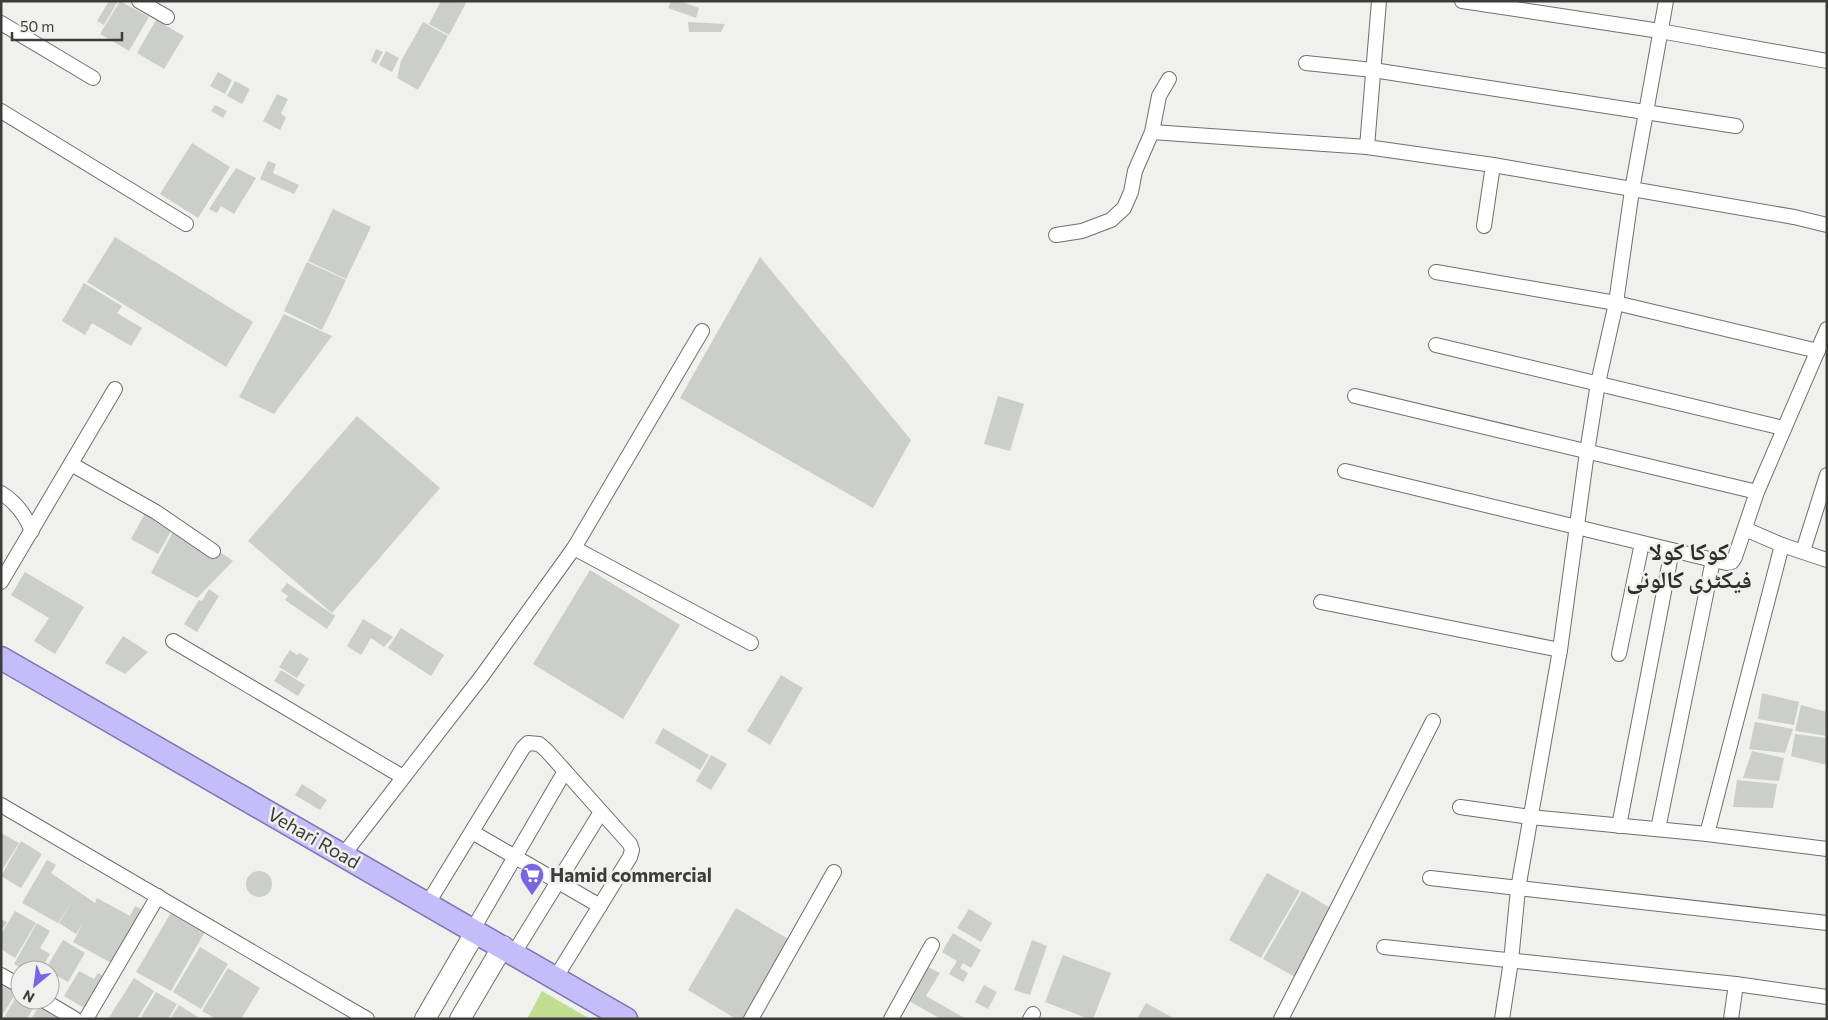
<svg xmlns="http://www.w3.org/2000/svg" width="1828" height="1020" viewBox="0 0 1828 1020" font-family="Commissioner,'Noto Naskh Arabic',sans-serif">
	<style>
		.green { fill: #c0dd91 }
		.building { fill: #ccceca }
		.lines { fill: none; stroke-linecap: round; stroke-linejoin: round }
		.street-casing { stroke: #6e706c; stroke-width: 16 }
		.secondary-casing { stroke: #6e706c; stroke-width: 22 }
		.primary-casing { stroke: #7c74b5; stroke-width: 25 }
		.street { stroke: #fff; stroke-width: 14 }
		.secondary { stroke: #fff; stroke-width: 20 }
		.primary { stroke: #c5bdfa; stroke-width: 22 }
		.labels { text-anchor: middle; stroke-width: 5; stroke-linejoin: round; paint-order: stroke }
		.street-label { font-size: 19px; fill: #3c3d3b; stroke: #f0f1ed }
		.poi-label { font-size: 19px; font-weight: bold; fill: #3c3d3b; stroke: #f0f1ed; text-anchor: start }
		.district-label { font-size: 24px; font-weight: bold; fill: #2d2e2b; stroke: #f0f1ed }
	</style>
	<rect width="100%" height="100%" fill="#f0f1ed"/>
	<!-- green -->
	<path class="green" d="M542,991L590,1019H527Z"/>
	<!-- building -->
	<g class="building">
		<path d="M109,1H118L104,25L97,21Z"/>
		<path d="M120,1L149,17L129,51L100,34Z"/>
		<path d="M441,1H467L449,35L429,24Z"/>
		<path d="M671,1H680L699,8L696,18L668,8Z"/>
		<path d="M156,20L184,36L164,69L137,53Z"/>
		<path d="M423,22L448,36L418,90L397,78L401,61Z"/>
		<path d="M688,22L725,24L721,32H689Z"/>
		<path d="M376,49L383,52L376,64L371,61Z"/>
		<path d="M386,51L399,58L392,72L379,65Z"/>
		<path d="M218,72L232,80L225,94L210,86Z"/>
		<path d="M235,81L250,89L242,104L227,96Z"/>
		<path d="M277,94L288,99L281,113L286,118L280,130L263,121Z"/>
		<path d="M215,105L227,111L223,118L211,111Z"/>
		<path d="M192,143L230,167L198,218L160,194Z"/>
		<path d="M268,161L276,164L273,173L299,185L294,194L260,179Z"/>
		<path d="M236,168L256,178L234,214L221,206L217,213L209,209Z"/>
		<path d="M333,209L371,227L346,279L308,261Z"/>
		<path d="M115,237L253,322L226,367L87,282Z"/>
		<path d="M760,257L911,440L873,508L680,398Z"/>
		<path d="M307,262L346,280L322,330L284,311Z"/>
		<path d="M84,283L122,306L117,313L142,328L131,346L92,323L85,335L62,321Z"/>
		<path d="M284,314L332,336L274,414L239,397Z"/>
		<path d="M998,396L1024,404L1010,451L984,444Z"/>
		<path d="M357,416L440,488L332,613L248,541Z"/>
		<path d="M149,506L177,521L158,554L131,539Z"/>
		<path d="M174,530L201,539L233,561L197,598L151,573Z"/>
		<path d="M590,570L680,625L623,719L533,664Z"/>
		<path d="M25,572L84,607L55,654L34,641L49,618L11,595Z"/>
		<path d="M287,583L335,616L327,629L285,600L288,596L281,591Z"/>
		<path d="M209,589L219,596L197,632L184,624L199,600L202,601Z"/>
		<path d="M363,619L393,637L384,647L371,638L361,655L347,646Z"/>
		<path d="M401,628L444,655L431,676L388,648Z"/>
		<path d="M123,636L148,652L125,674L105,663Z"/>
		<path d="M290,650L297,655L300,653L309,659L297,678L279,667Z"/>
		<path d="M281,670L305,685L298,696L274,681Z"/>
		<path d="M781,675L803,688L770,745L747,731Z"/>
		<path d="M1762,693L1799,702L1794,725L1758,719Z"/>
		<path d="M1801,705L1827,712V736L1795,731Z"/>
		<path d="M1755,722L1793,729L1785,753L1749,749Z"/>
		<path d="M663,728L709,755L700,770L655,743Z"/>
		<path d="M1795,734L1827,738V765L1791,756Z"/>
		<path d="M1752,751L1784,758L1779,781L1743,778Z"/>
		<path d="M711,755L727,764L711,790L696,781Z"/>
		<path d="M1737,780L1777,784L1773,808L1733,807Z"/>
		<path d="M302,784L327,800L320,810L295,795Z"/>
		<path d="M1,833L19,843L1,872Z"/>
		<path d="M21,841L42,854L21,888L1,876Z"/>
		<path d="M47,860L56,865L51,873L95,903L97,898L130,916L135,906L143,910L113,964L73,942L83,923L76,934L59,923L72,901L58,923L22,903Z"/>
		<circle cx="259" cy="884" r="13"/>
		<path d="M1267,873L1300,891L1261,958L1229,940Z"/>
		<path d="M1302,891L1334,910L1295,977L1263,959Z"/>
		<path d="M736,908L790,940L744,1019H736L688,990Z"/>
		<path d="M969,909L992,923L981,942L957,928Z"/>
		<path d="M15,911L36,923L15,958L1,949V934Z"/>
		<path d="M172,911L206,930L171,991L136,972Z"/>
		<path d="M1,919L7,922L1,932Z"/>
		<path d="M37,923L50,931L40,948L50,954L41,970H24L14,964Z"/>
		<path d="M953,933L981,950L971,968L963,963L960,968L968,973L963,982L949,974L957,961L942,952Z"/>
		<path d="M63,940L85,953L68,982L54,974L50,982V970H45Z"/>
		<path d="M1032,940L1047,946L1030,995L1014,990Z"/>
		<path d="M200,947L228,964L201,1009L173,992Z"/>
		<path d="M1063,955L1111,973L1093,1019H1089L1045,1002Z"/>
		<path d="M928,967L940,973L926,996L966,1019H941L909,1001Z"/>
		<path d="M228,968L260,988L241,1019H216L202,1011Z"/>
		<path d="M79,971L94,979L98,973L105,977L86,1009L64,996Z"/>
		<path d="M134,978L154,991L137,1019H108Z"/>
		<path d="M1,980L18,990L1,1017Z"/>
		<path d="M984,985L997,992L988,1009L975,1002Z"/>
		<path d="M19,992H20V1000H33L37,1002L27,1019H3Z"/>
		<path d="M156,992L177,1004L168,1019H140Z"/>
		<path d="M41,1003L61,1015L58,1019H31Z"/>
		<path d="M1146,1003L1175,1019H1137Z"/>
		<path d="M179,1005L201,1019H170Z"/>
	</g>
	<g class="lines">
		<defs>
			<g id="street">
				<path d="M139,1L167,17"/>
				<path d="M1462,1L1660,31L1827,61"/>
				<path d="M1,23L93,78"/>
				<path d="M1306,63L1373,70L1736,126"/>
				<path d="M1,111L186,224"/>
				<path d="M1152,132L1367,147L1493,165L1794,217L1827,225"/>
				<path d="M1367,147L1379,1"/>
				<path d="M1484,226L1493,165"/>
				<path d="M1056,235L1082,231L1111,220L1124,208L1131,192L1135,171L1152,132L1159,96L1169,79"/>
				<path d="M1436,272L1616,303L1818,351"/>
				<path d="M1436,345L1783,428"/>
				<path d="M1355,396L1757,492"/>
				<path d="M71,464L156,512L213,551"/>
				<path d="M1345,471L1713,560L1727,563L1732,562L1735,557L1757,492L1827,329"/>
				<path d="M1,493C16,502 25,514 32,531"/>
				<path d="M1745,529L1782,545L1827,560"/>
				<path d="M574,548L751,643"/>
				<path d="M1803,551L1827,475"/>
				<path d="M1,582L115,389"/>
				<path d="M1321,602L1560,650"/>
				<path d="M173,641L403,777"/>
				<path d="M1619,654L1642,543"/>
				<path d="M1,805L367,1019"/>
				<path d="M1460,807L1530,817L1707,834L1782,545"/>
				<path d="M1619,826L1672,550"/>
				<path d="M1658,829L1713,560"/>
				<path d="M472,832L600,906"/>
				<path d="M1707,834L1827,849"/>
				<path d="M344,854L482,676L574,548L702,331"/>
				<path d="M1430,878L1827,923"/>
				<path d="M428,903L523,748L528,743L539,744L547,751L630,844L632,850L630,857L556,977"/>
				<path d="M473,929L565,771"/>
				<path d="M1384,947L1736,984L1827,997"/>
				<path d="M514,953L601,812"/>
				<path d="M1,975L20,986"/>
				<path d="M43,1000L75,1019"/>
				<path d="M86,1019L158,896"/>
				<path d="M751,1019L834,872"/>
				<path d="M891,1019L932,945"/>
				<path d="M1030,1019L1033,1014"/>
				<path d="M1281,1019L1433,721"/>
				<path d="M1502,1019L1511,961L1518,889L1560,650L1587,452L1598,383L1616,303L1632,190L1666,1"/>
				<path d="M1731,1019L1736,984"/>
			</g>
			<g id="secondary">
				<path d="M425,1019L476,931"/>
				<path d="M460,1019L503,946"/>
			</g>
			<path id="primary" d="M1,658L626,1019"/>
		</defs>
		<!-- street casing -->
		<use href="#street" class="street-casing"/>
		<!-- secondary casing -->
		<use href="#secondary" class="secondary-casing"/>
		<!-- primary casing -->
		<use href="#primary" class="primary-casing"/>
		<!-- street -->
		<use href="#street" class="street"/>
		<!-- secondary -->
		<use href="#secondary" class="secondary"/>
		<!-- primary -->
		<use href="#primary" class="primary"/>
	</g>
	<!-- icons -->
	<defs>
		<symbol id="supermarket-pin" viewBox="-11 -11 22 30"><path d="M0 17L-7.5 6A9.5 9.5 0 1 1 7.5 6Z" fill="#7b64df" stroke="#f0f1ed"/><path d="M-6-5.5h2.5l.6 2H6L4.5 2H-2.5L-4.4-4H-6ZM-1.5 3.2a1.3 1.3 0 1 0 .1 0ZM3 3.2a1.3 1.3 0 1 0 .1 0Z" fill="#fff"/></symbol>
	</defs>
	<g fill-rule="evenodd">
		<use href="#supermarket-pin" x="518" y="861" width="28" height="38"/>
	</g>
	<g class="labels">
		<!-- street labels -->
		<g class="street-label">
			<text transform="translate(314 838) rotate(30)" y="7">Vehari Road</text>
		</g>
		<!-- poi labels -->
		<g class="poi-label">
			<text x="550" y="882">Hamid commercial</text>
		</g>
		<!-- district labels -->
		<g class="district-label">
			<text x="1689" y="560">کوکا کولا<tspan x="1689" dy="28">فیکٹری کالونی</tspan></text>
		</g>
	</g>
	<!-- border -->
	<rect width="1828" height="1020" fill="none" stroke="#3c3d3b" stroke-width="5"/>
	<!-- north arrow -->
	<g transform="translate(35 985) rotate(209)"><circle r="24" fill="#f0f1ed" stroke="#a8a9a6"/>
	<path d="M0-4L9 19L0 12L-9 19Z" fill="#7b64df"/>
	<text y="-8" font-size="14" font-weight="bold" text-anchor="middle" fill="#3c3d3b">N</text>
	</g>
	<!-- scale -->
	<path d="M12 32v8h110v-8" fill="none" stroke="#3c3d3b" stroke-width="2.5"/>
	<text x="20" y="32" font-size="15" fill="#3c3d3b" stroke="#f0f1ed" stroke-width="4" paint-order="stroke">50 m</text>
</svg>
